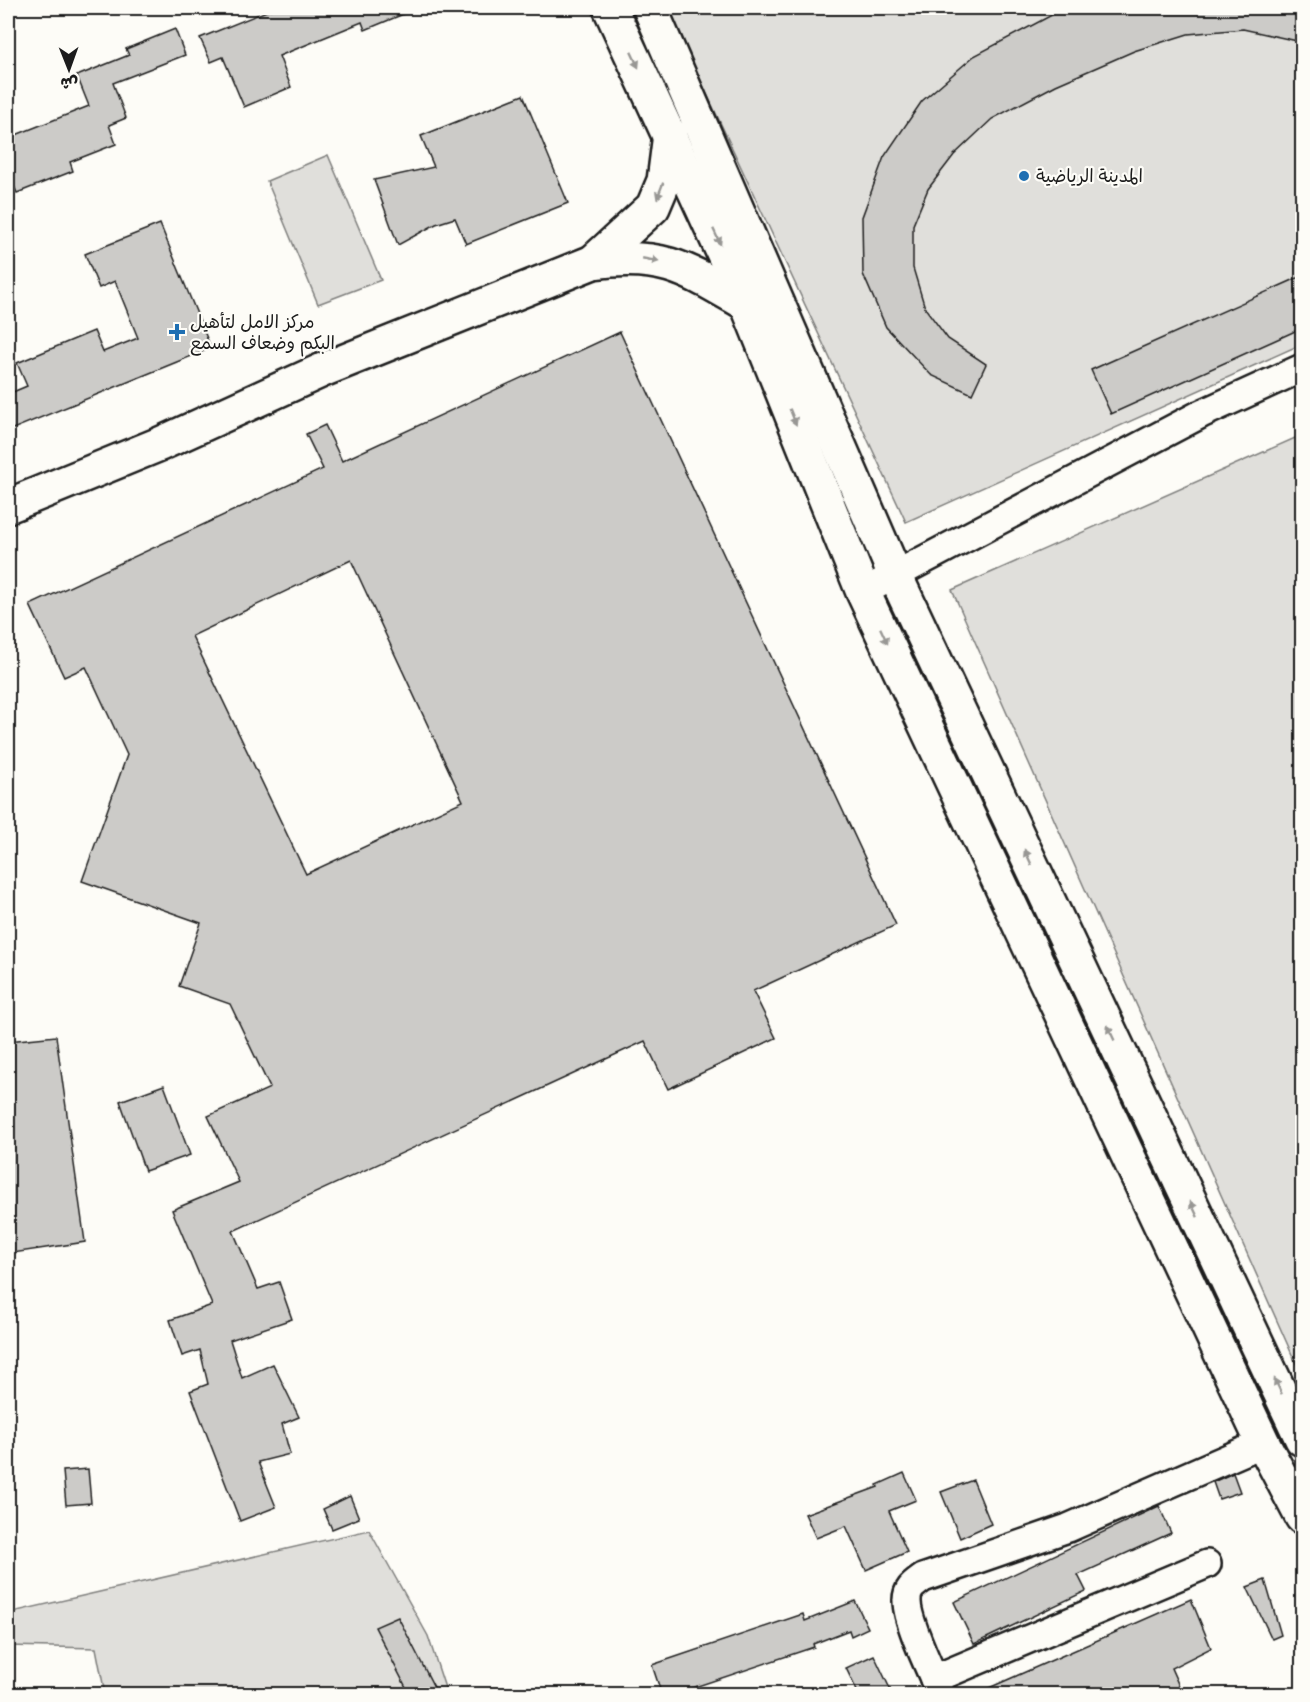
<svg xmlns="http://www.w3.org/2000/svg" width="1310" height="1702" viewBox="0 0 1310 1702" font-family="'Balsamiq Sans','Playpen Sans Arabic',sans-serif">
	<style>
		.green { fill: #e0dfdb; stroke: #7e7e7c; stroke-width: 1.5 }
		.building { fill: #cccbc8; stroke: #1c1c1c; stroke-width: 1.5; fill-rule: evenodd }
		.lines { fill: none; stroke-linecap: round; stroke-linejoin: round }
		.street-casing { stroke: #1c1c1c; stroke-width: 32 }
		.secondary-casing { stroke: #1c1c1c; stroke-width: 38 }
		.highway-casing { stroke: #1c1c1c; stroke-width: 38 }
		.street { stroke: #fdfcf7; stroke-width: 27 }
		.secondary { stroke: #fdfcf7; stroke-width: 33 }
		.highway { stroke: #fdfcf7; stroke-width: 33 }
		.oneway { fill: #989794 }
		.poi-dot { fill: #1f6fb2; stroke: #fdfcf7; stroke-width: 2 }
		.labels { text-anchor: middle; stroke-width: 4.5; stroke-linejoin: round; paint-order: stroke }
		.poi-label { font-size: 18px; fill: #1c1c1c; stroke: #fdfcf7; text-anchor: start }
	</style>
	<rect width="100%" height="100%" fill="#fdfcf7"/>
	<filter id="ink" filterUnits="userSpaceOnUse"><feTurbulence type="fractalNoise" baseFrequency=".0167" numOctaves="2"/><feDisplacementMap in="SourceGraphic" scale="12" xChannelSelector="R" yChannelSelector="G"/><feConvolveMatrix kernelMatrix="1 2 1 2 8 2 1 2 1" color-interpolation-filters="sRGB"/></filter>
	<g filter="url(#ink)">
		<!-- green -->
		<g class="green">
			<path d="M667,8H1302V344L906,522Z"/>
			<path d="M328,155L381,280L318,304L267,181Z"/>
			<path d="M1302,435V1377L952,590Z"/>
			<path d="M369,1530L428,1636L447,1694H105L96,1648L8,1646V1613Z"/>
		</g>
		<!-- building -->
		<g class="building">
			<path d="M274,8H418L365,30L362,22L279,56L291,87L244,107L223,57L211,62L200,38Z"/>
			<path d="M1065,8H1302V42L1243,29L1188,34L1134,51L1056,85L992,119L954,155L928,189L913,225V268L925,308L948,339L986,364L972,394L931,375L886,327L863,274L862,217L884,157L922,101L974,56Z"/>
			<path d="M175,29L185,55L113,83L126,118L109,125L116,144L70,162L73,171L17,193L14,186L8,189V138L89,106L77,76L129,55L126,49Z"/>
			<path d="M523,95L568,203L466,244L455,218L436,224L398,245L374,180L434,167L421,136Z"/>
			<path d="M160,224L211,348L8,431V394L27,386L17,363L94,331L103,352L138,338L115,281L99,288L85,254Z"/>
			<path d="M1302,276V328L1111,414L1091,370Z"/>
			<path d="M620,332L896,925L753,991L776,1038L668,1089L645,1041L233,1231L258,1289L279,1282L292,1319L230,1340L242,1378L273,1364L299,1417L282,1424L290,1454L258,1462L276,1507L240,1521L190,1391L208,1384L200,1350L182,1356L170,1320L212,1305L172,1210L239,1182L208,1116L270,1088L230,1004L179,986L201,923L82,881L127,755L86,667L64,677L30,605L323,469L306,434L325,425L342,461ZM351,560L463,801L306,874L192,636Z"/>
			<path d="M56,1036L85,1242L13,1253L8,1198V1041Z"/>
			<path d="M164,1085L190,1155L145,1171L120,1101Z"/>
			<path d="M88,1469L91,1503L66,1505L63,1471Z"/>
			<path d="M904,1473L916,1500L889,1511L907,1552L866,1570L846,1526L816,1538L805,1514L878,1487L877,1485Z"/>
			<path d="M1233,1473L1240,1492L1219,1499L1213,1482Z"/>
			<path d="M973,1480L991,1524L960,1538L941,1492Z"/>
			<path d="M350,1496L359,1518L332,1529L323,1509Z"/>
			<path d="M1159,1506L1171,1533L1078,1575L1086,1591L974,1644L954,1602Z"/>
			<path d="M1265,1580L1281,1635L1272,1639L1247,1587Z"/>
			<path d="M1191,1599L1211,1648L1171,1668L1183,1695H973Z"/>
			<path d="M855,1601L868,1628L851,1636L849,1630L813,1644L814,1647L671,1695H662L652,1665L803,1614L805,1621Z"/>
			<path d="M398,1617L438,1695H410L375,1627Z"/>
			<path d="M874,1655L893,1695H859L846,1668Z"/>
		</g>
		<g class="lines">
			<defs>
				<g id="street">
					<path d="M863,592L1201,414L1302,368"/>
					<path d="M934,1679L1207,1564"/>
					<path d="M941,1694C932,1673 906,1621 907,1600C907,1588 915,1584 923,1578L1068,1528L1263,1443"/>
				</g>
				<g id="secondary">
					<path d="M593,262L653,207L664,181L670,134"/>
					<path d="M8,506L160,444L325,369L593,262C664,252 688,270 747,304"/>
				</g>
				<g id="highway">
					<path d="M610,8L747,304L863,592L1263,1443L1302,1517"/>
					<path d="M650,8L895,575L1302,1439"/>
				</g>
			</defs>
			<!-- street casing -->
			<use href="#street" class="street-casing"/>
			<!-- secondary casing -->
			<use href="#secondary" class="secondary-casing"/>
			<!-- highway casing -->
			<use href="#highway" class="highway-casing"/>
			<!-- street -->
			<use href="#street" class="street"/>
			<!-- secondary -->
			<use href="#secondary" class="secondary"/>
			<!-- highway -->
			<use href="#highway" class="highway"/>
		</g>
		<!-- one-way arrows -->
		<defs><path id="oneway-solid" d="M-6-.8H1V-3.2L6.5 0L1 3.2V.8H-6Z" transform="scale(1.5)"/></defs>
		<g class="oneway">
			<use href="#oneway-solid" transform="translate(635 60) rotate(65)"/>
			<use href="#oneway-solid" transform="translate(660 191) rotate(111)"/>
			<use href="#oneway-solid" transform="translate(717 237) rotate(65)"/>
			<use href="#oneway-solid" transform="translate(651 260) rotate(11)"/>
			<use href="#oneway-solid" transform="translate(793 417) rotate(68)"/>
			<use href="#oneway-solid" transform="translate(884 636) rotate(65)"/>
			<use href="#oneway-solid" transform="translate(1028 857) rotate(-115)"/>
			<use href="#oneway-solid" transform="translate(1111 1033) rotate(-115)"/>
			<use href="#oneway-solid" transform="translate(1194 1209) rotate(-115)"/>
			<use href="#oneway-solid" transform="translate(1278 1386) rotate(-115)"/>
		</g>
	</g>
	<!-- markers -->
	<g class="poi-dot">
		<circle cx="1024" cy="176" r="6"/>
		<path d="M174 323h6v6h6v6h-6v6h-6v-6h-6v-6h6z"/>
	</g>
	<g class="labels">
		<!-- poi labels -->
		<g class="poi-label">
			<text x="1036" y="182">المدينة الرياضية</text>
			<text x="190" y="328">مركز الامل لتأهيل<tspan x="190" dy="21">البكم وضعاف السمع</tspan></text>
		</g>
	</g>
	<!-- margin -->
	<rect width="1310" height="1702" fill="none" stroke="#fdfcf7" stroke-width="30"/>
	<rect x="15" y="15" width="1280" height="1672" fill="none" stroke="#1c1c1c" stroke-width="2" filter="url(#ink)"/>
	<!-- north arrow -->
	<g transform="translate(69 69) rotate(179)" stroke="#fdfcf7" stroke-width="4.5" paint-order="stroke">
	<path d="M0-4.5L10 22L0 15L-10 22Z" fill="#1c1c1c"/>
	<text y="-9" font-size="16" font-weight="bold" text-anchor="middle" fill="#1c1c1c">ش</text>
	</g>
</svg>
